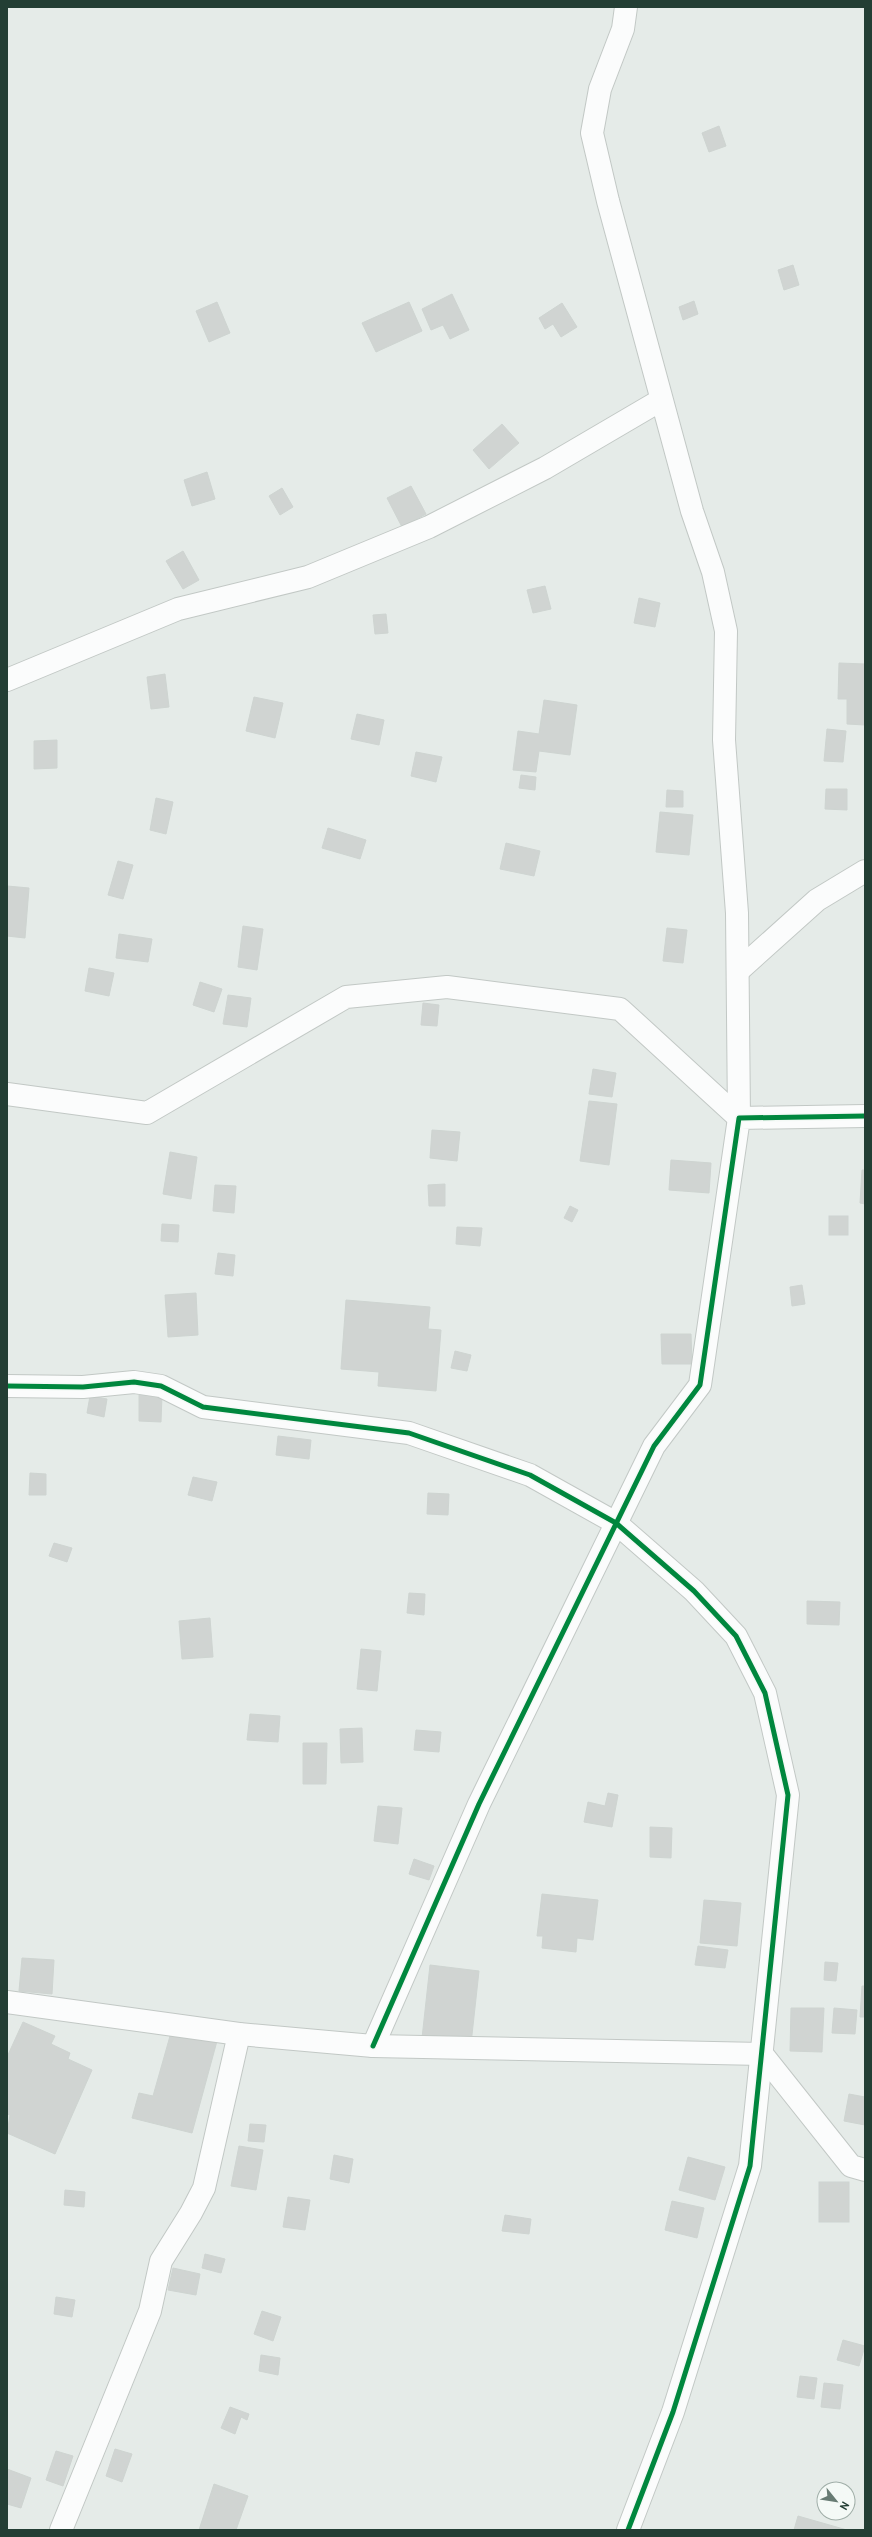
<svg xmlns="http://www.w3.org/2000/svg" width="872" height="2537" viewBox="0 0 872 2537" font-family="'PT Sans',sans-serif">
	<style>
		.building { fill: #d0d4d2; stroke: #ced4d1 }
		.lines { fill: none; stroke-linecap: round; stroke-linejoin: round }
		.street-casing { stroke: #c2c8c5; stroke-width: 24 }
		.street { stroke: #fbfcfc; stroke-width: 22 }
		.cycleway-casing { stroke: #f4f9f6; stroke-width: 8 }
		.cycleway { stroke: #00873e; stroke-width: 5 }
	</style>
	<rect width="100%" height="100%" fill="#e5ebe8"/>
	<!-- building -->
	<g class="building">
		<path d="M719,126L726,146L709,152L702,133Z"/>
		<path d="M793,265L799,285L784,290L778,270Z"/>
		<path d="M452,294L469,330L450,339L443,325L431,330L422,309Z"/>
		<path d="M694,301L698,314L683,320L679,307Z"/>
		<path d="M217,302L230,333L209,342L196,311Z"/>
		<path d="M409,302L422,331L376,352L362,323Z"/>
		<path d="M562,303L577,327L561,337L553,324L545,329L539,318Z"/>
		<path d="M502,424L519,443L489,469L473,450Z"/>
		<path d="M207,472L215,499L192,506L184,480Z"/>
		<path d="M411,486L426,514L402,527L387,498Z"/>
		<path d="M282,488L293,507L280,515L269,496Z"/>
		<path d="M183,551L199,580L183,589L166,561Z"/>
		<path d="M545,586L551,609L533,613L527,590Z"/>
		<path d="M639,598L660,603L655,627L634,623Z"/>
		<path d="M386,614L388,633L375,634L373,615Z"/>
		<path d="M839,663L865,664V725L847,724V699H838Z"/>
		<path d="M165,674L169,707L151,709L147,677Z"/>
		<path d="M254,697L283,703L275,738L246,731Z"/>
		<path d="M544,700L577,705L570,755L539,751L536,772L513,770L518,731L539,734Z"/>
		<path d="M357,714L384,720L379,745L351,739Z"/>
		<path d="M827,729L846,731L843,762L824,761Z"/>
		<path d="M57,740V768L34,769V741Z"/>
		<path d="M416,752L442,757L436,782L411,776Z"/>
		<path d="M521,775L536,777L535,790L519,788Z"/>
		<path d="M826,789H847V810L825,809Z"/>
		<path d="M667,790L683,791V807H666Z"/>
		<path d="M156,798L173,802L166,834L150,830Z"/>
		<path d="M660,812L693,815L689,855L656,852Z"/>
		<path d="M328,828L366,840L360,859L322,848Z"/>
		<path d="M506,843L540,851L534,876L500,869Z"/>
		<path d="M118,861L133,865L123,899L108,895Z"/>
		<path d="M7,886L29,888L25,938L7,936Z"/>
		<path d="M243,926L263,929L257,970L238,967Z"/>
		<path d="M667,928L687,930L683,963L663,961Z"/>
		<path d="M119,934L152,939L148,962L116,958Z"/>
		<path d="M89,968L114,973L109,996L85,991Z"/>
		<path d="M200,982L222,989L214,1012L193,1005Z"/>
		<path d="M228,995L251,998L247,1027L223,1024Z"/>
		<path d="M423,1003L439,1005L437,1026L421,1025Z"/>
		<path d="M593,1069L616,1073L612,1097L589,1094Z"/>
		<path d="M589,1101L617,1104L609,1165L580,1161Z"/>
		<path d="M432,1130L460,1132L457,1161L430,1158Z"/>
		<path d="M170,1152L197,1157L191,1199L163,1194Z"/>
		<path d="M671,1160L711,1163L709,1193L669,1190Z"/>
		<path d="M862,1170H865V1204L860,1203Z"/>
		<path d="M445,1184V1206H429L428,1185Z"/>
		<path d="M215,1185L236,1186L234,1213L213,1211Z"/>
		<path d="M570,1206L578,1210L572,1222L564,1218Z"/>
		<rect x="829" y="1216" width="19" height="19"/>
		<path d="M162,1224L179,1225L178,1242L161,1241Z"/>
		<path d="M457,1227L482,1228L480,1246L456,1244Z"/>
		<path d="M218,1253L235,1255L233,1276L215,1274Z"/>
		<path d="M802,1285L805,1304L792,1306L790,1287Z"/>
		<path d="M196,1293L198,1335L168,1337L165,1295Z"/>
		<path d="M346,1300L430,1307L428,1329L441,1330L436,1391L378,1386L379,1372L341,1369Z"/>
		<path d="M661,1334H691L692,1364H662Z"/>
		<path d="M455,1351L471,1355L467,1371L451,1368Z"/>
		<path d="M139,1395H162L161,1422L139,1421Z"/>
		<path d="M90,1396L107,1399L104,1417L87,1413Z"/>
		<path d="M278,1436L311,1440L309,1459L276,1455Z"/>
		<path d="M30,1473L46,1474V1495H29Z"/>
		<path d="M193,1477L217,1482L212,1501L188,1495Z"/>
		<path d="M428,1493L449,1494L448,1515L427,1514Z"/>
		<path d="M54,1543L72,1548L67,1562L49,1556Z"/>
		<path d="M409,1593L425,1594L424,1615L407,1613Z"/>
		<path d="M807,1601L840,1602L839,1625L807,1624Z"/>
		<path d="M210,1618L213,1657L182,1659L179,1621Z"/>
		<path d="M361,1649L381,1651L377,1691L357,1689Z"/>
		<path d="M250,1714L280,1716L278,1742L247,1740Z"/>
		<path d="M362,1728L363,1762L341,1763L340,1729Z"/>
		<path d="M416,1730L441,1732L439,1752L414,1750Z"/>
		<path d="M303,1743H327L326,1784H303Z"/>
		<path d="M608,1793L618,1795L612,1827L584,1822L588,1802L605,1806Z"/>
		<path d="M378,1806L402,1808L398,1844L374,1841Z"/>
		<path d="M650,1827L672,1828L671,1858L650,1857Z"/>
		<path d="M414,1859L434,1866L429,1880L409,1874Z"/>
		<path d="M542,1894L598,1900L593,1940L577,1938L576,1952L542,1948L543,1936H537Z"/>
		<path d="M704,1900L741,1903L737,1946L700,1943Z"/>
		<path d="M698,1946L728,1950L725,1968L695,1965Z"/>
		<path d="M22,1958L54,1960L52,1994L19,1991Z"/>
		<path d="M825,1962L838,1963L836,1981L824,1980Z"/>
		<path d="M430,1965L479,1971L471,2044L422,2038Z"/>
		<path d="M862,1986H865V2017H860Z"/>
		<path d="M791,2008H824L822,2052L790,2051Z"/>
		<path d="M834,2008L857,2010L855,2034L832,2033Z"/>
		<path d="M23,2022L55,2036L51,2044L70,2053L68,2059L92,2070L55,2154L7,2133L10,2115L7,2114V2057Z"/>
		<path d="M172,2029L217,2041L192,2133L132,2118L139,2093L153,2096Z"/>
		<path d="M849,2094L865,2097V2125L844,2121Z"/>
		<path d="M250,2124L266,2125L264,2142L248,2141Z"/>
		<path d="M239,2146L263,2150L256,2190L231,2186Z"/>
		<path d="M334,2155L353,2159L349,2183L330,2179Z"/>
		<path d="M688,2157L725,2167L715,2200L679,2190Z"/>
		<rect x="819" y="2182" width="30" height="40"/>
		<path d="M65,2190L85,2192L84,2207L64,2205Z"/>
		<path d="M288,2197L310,2200L305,2230L283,2227Z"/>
		<path d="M672,2201L704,2208L697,2238L665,2230Z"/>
		<path d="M505,2215L531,2219L529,2234L502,2231Z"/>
		<path d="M205,2254L225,2259L221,2273L202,2268Z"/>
		<path d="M173,2268L200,2274L196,2295L168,2290Z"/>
		<path d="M56,2297L75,2300L72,2317L54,2314Z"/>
		<path d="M262,2311L281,2317L273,2341L254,2334Z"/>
		<path d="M843,2340L865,2346L859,2366L837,2360Z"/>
		<path d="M261,2355L280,2358L278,2375L259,2371Z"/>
		<path d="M800,2376L817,2378L814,2399L797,2397Z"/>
		<path d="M824,2383L843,2385L840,2409L821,2407Z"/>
		<path d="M230,2407L249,2414L247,2420L241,2417L235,2434L221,2428Z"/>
		<path d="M115,2449L132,2454L122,2482L106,2476Z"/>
		<path d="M56,2451L73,2456L63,2486L46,2480Z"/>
		<path d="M7,2469L31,2478L21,2508L7,2504Z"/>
		<path d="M214,2484L248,2496L236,2530H199Z"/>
		<path d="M798,2516L847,2530H794Z"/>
	</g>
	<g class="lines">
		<defs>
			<g id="street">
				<path d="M626,7L623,29L600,89L592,133L608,201L692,511L713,572L726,631L724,740L737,913L739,1118"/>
				<path d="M7,680L178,609L308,577L429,527L545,468L661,400"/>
				<path d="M738,971L817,900L865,871"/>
				<path d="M7,1094L147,1113L346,997L447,987L620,1009L739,1118"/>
				<path d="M7,1386L83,1387L134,1382L161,1386L203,1407L409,1433L530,1475L616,1523L694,1591L736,1636L765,1693L788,1795L750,2166L673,2412L628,2530"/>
				<path d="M7,2002L239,2034L373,2046L762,2054L851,2166L865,2170"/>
				<path d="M373,2046L479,1804L654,1446L700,1385L739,1118L865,1116"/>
				<path d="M61,2530L150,2311L161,2261L191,2213L204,2188L239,2034"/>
			</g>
		</defs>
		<!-- street casing -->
		<use href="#street" class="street-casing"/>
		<!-- street -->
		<use href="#street" class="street"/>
		<defs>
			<g id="cycleway">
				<path d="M7,1386L83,1387L134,1382L161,1386L203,1407L409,1433L530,1475L616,1523L694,1591L736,1636L765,1693L788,1795L750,2166L673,2412L628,2530"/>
				<path d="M373,2046L479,1804L654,1446L700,1385L739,1118L865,1116"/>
			</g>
		</defs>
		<!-- cycleway casing -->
		<use href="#cycleway" class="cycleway-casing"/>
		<!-- cycleway -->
		<use href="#cycleway" class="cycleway"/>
	</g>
	<!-- border -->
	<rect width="872" height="2537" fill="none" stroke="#233e34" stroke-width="16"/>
	<!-- north arrow -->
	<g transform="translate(836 2501) rotate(120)"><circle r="19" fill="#f4f9f6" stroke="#a0aea8"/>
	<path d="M0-3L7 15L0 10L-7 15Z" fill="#677b73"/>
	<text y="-6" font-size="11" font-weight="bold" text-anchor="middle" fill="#233e34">N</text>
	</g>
</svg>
